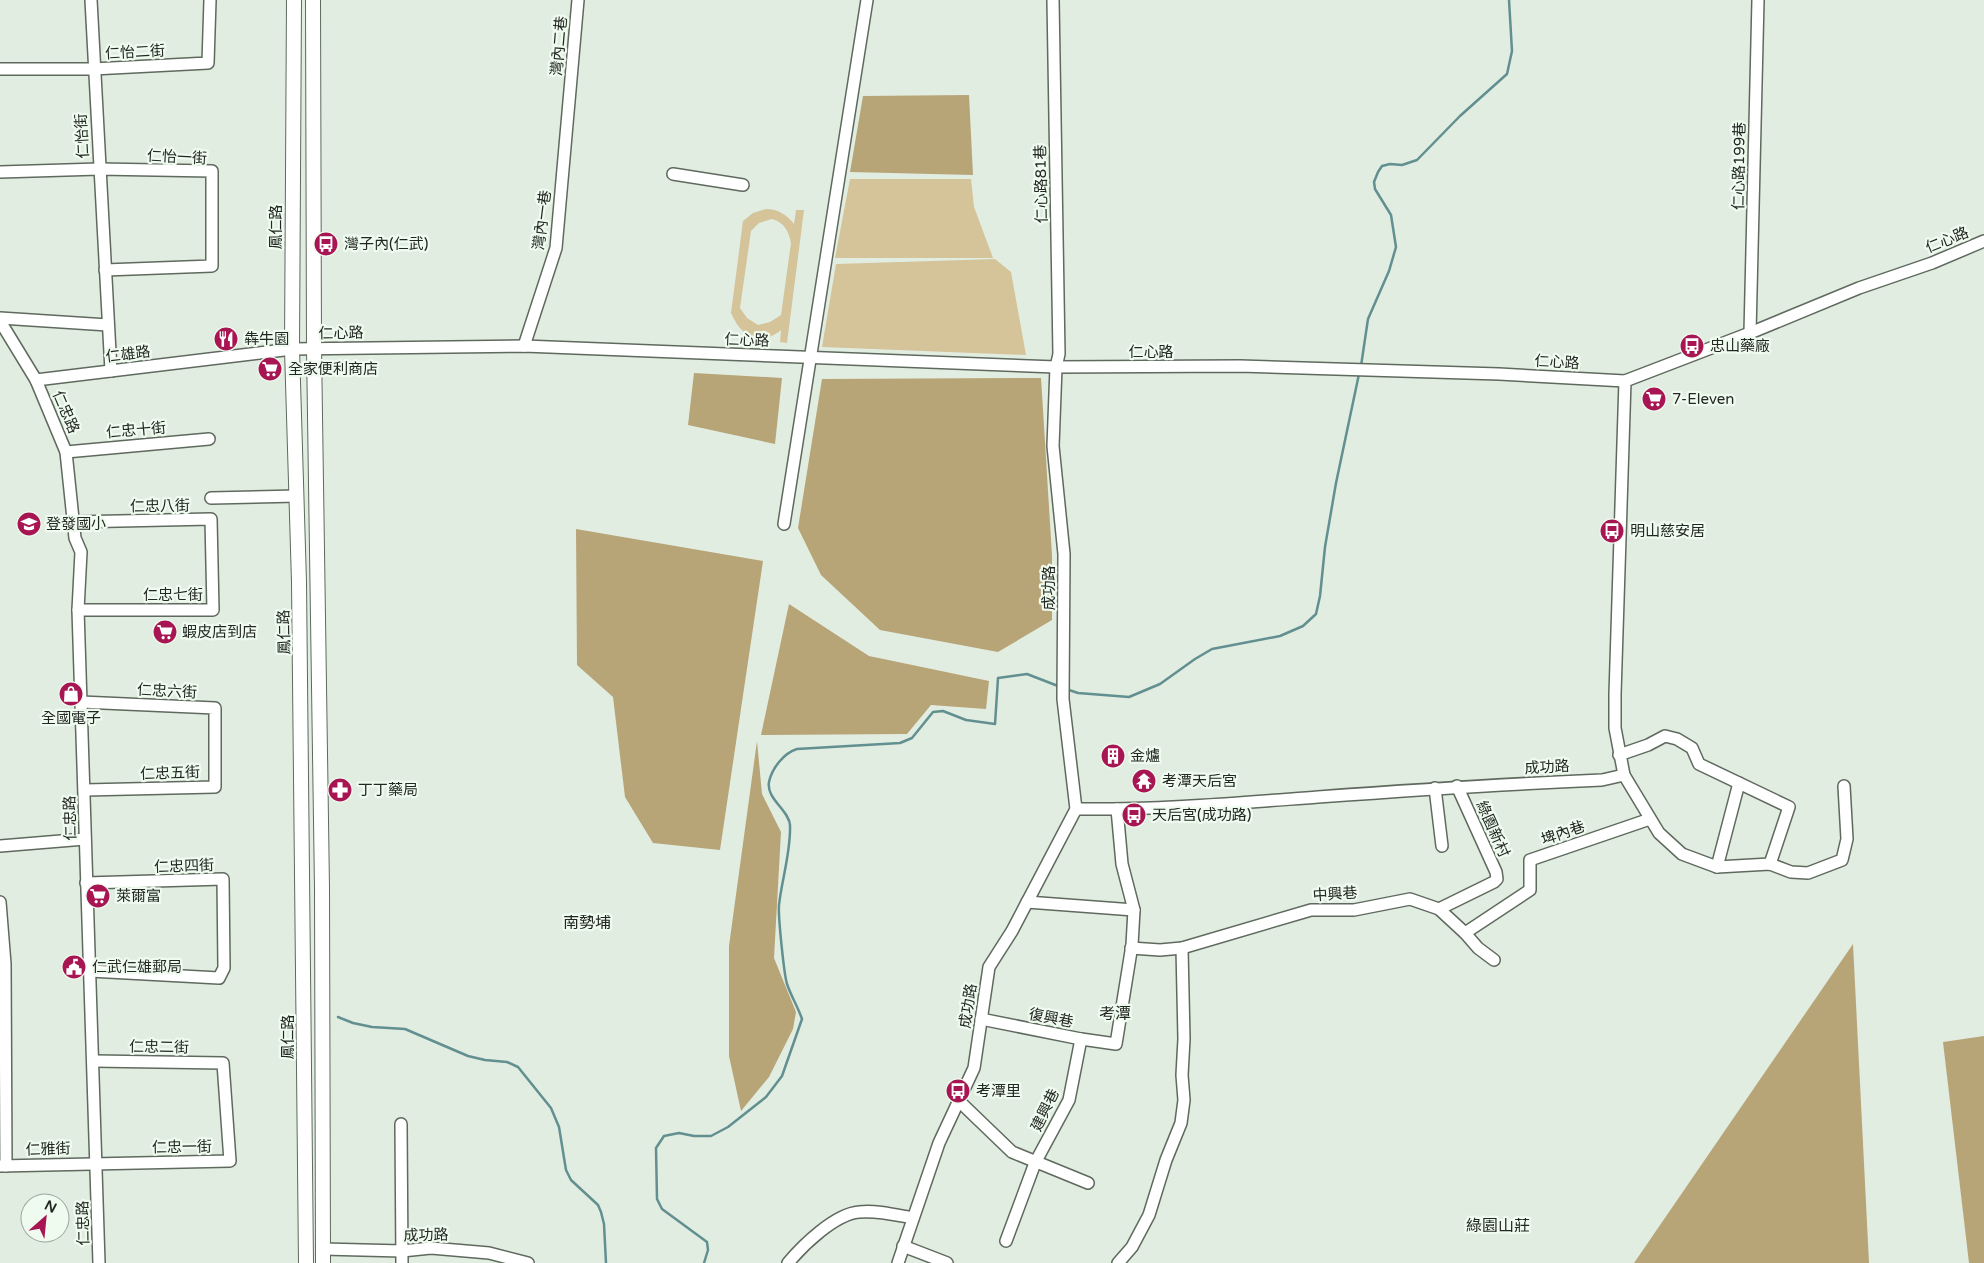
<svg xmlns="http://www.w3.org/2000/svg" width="1984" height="1263" viewBox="0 0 1984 1263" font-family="'Varela Round','Noto Sans TC',sans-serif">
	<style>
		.green { fill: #d5c39a; fill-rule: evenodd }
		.forest { fill: #b7a477 }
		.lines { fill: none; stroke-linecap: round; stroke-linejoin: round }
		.stream { stroke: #628f90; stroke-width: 2.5 }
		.minor-casing { stroke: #5f695e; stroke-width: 14 }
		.major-casing { stroke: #5f695e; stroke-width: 16 }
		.minor { stroke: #fff; stroke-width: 11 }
		.major { stroke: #fff; stroke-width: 14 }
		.labels { text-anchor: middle; stroke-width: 4.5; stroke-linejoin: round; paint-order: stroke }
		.street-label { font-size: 15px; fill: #232723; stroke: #effbee }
		.poi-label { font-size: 15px; fill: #232723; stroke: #effbee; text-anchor: start }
		.neighbourhood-label { font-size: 16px; fill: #232723; stroke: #effbee }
	</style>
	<rect width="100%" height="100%" fill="#e2ede1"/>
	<!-- green -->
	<g class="green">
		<path d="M850,179H971L974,207L993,258H835Z"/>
		<path d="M766,209C778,209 787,215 794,224L796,210H804L787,343L780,342L781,330C760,347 741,337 731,313L743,221L753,213ZM772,219C784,222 789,232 791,243L781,315L770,322L758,325L747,318L740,308L751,231L759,223Z"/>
		<path d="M995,259L1011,272L1026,355L822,347L836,264Z"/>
	</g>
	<!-- forest -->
	<g class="forest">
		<path d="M969,95L973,175L850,172L863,96Z"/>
		<path d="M694,373L782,378L775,444L688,425Z"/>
		<path d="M1041,378L1052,555V620L998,652L880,630L821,575L798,528L822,379Z"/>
		<path d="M576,529L763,561L720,850L653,843L625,797L613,697L577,665Z"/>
		<path d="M789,604L869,656L989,681L986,709L931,705L907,734L761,735Z"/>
		<path d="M757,741L762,794L781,832L774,958L796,1012L793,1029L769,1077L741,1111L729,1056V946Z"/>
		<path d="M1853,944L1869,1263H1634Z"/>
		<path d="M1984,1036V1263H1969L1943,1042Z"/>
	</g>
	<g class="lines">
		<!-- stream -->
		<g class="stream">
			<path d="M1361,366L1368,319L1389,271L1396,247L1391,215L1375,189L1374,182L1378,172L1382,166L1390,164L1402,165L1417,160L1460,116L1507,74L1512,51L1509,0"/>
			<path d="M1066,689L1078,693L1129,697L1160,684L1195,659L1212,649L1280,636L1303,626L1316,614L1320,596L1325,547L1336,483L1359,374"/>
			<path d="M338,1017L353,1023L372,1027L405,1029L468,1056L485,1060L507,1062L518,1067L551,1108L559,1127L566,1170L571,1180L598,1205L601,1212L604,1224L606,1263"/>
			<path d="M704,1263L708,1250L707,1242L662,1209L657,1199L656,1148L664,1136L679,1133L694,1136H711L728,1127L766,1097L782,1076L802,1019C798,1007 791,996 787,984C784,974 778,916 779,905C782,878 791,852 790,825C789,810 766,799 769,782C772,768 784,753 797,749L900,743L912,738L933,712L943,711L966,720L995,724L998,678L1027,674L1058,686"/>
		</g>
		<defs>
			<g id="minor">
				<path d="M91,0L111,371"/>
				<path d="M0,69H93L208,63L210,0"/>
				<path d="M0,172L99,169L212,171V266L105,270"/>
				<path d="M673,174L743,185"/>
				<path d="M0,318L108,325"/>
				<path d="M0,321L36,380L66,452L75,538L81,552L78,610L99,1263"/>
				<path d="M1750,333L1758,0"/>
				<path d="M524,346L556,248L578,0"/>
				<path d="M36,380L292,349L524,346L1056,367L1240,366L1499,374L1625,381L1750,333L1859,288L1932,263L1984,241"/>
				<path d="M1625,381L1615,694V728L1624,775L1659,833L1682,854L1717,867L1770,864L1791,872L1808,873L1842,860L1847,839L1844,786"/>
				<path d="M66,452L209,439"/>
				<path d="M211,498L297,496"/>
				<path d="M74,522L211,519L213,610H78"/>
				<path d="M784,524L867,0"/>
				<path d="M81,702L215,708V787L85,790"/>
				<path d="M1619,755L1648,745L1665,736L1677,739L1692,748L1699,764L1789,807L1770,864"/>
				<path d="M1435,788L1442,846"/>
				<path d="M1076,809C1157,810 1237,803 1318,797C1413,790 1507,784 1602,780L1624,775"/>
				<path d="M0,846L85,839"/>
				<path d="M1717,867L1739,783"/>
				<path d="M86,883L223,879L224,968L219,978L90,971"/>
				<path d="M0,902L5,964L6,1166"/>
				<path d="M1027,902L1134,910"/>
				<path d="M1439,909L1494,882L1497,879L1496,872L1457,786"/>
				<path d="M1465,933L1530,890V860L1650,819"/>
				<path d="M1131,948L1160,950L1182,948L1311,910H1354L1410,899L1439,909L1465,933L1478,948L1494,960"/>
				<path d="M981,1019L1081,1039L1116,1044L1132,945L1134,910L1122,864L1117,809"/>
				<path d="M959,1101L1012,1152L1088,1183"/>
				<path d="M401,1124L402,1263"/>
				<path d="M0,1166L230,1161L223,1063L94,1061"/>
				<path d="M1006,1241L1035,1163L1069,1100L1081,1039"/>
				<path d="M903,1246L947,1263"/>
				<path d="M323,1249L402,1251L431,1248L489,1253L528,1263"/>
				<path d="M788,1263C803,1245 835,1214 859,1212C877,1210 896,1215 913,1218"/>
				<path d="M898,1263L939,1143L974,1068L989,967L1012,931L1076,809L1063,699L1064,554L1053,446L1056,367L1059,354L1053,0"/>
				<path d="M1118,1263L1132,1247L1149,1215L1166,1160L1181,1123L1184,1100L1182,1075L1184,1039L1182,948"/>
			</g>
			<g id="major">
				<path d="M294,0L292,349L299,582L306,1263"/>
				<path d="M313,0L314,348L322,888L323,1263"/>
			</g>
		</defs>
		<!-- minor casing -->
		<use href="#minor" class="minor-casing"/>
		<!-- major casing -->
		<use href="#major" class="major-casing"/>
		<!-- minor -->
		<use href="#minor" class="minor"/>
		<!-- major -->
		<use href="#major" class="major"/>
	</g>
	<!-- icons -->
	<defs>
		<symbol id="bus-disc" viewBox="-11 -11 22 22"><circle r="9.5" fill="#a71652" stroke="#effbee"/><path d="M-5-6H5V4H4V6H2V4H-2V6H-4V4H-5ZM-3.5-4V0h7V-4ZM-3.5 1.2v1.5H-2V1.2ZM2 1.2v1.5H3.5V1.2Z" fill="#fff"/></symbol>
		<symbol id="restaurant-disc" viewBox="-11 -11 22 22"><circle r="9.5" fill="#a71652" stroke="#effbee"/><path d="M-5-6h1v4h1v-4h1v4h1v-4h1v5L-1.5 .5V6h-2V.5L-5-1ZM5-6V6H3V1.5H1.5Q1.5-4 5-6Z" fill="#fff"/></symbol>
		<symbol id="supermarket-disc" viewBox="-11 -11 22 22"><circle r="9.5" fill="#a71652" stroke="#effbee"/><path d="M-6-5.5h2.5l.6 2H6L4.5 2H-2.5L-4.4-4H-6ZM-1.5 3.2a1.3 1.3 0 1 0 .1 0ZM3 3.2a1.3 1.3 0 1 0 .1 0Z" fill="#fff"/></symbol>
		<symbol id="school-disc" viewBox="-11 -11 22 22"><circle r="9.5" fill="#a71652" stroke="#effbee"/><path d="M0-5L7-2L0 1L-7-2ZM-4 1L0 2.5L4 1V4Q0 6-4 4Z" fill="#fff"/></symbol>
		<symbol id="shop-disc" viewBox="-11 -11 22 22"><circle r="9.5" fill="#a71652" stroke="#effbee"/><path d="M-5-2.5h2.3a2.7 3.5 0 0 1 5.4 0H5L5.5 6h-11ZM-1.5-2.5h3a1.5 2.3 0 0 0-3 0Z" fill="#fff"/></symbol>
		<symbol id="building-disc" viewBox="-11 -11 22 22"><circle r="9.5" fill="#a71652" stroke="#effbee"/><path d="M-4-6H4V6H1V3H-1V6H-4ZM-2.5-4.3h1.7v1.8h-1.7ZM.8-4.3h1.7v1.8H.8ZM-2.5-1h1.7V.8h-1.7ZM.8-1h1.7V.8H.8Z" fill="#fff"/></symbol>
		<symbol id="temple-disc" viewBox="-11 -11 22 22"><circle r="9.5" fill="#a71652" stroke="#effbee"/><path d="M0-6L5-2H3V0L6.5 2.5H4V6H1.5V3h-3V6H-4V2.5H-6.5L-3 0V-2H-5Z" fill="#fff"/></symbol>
		<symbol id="pharmacy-disc" viewBox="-11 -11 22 22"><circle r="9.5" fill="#a71652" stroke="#effbee"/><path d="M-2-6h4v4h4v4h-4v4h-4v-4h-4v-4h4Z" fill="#fff"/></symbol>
		<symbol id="civic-disc" viewBox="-11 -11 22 22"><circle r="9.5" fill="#a71652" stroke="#effbee"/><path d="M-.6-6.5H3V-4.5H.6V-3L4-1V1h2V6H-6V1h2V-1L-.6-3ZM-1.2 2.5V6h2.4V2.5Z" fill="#fff"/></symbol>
	</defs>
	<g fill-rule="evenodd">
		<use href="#bus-disc" x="312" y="230" width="28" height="28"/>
		<use href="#restaurant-disc" x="212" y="325" width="28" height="28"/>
		<use href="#bus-disc" x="1678" y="332" width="28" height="28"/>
		<use href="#supermarket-disc" x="256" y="355" width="28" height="28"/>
		<use href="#supermarket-disc" x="1640" y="385" width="28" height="28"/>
		<use href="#school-disc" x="15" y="510" width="28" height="28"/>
		<use href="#bus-disc" x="1598" y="517" width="28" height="28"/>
		<use href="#supermarket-disc" x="151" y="618" width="28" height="28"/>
		<use href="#shop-disc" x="57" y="680" width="28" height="28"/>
		<use href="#building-disc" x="1099" y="742" width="28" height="28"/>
		<use href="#temple-disc" x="1130" y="767" width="28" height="28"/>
		<use href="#pharmacy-disc" x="326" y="776" width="28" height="28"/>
		<use href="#bus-disc" x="1120" y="801" width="28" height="28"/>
		<use href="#supermarket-disc" x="84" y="882" width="28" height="28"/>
		<use href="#civic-disc" x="60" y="953" width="28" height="28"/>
		<use href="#bus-disc" x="944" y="1077" width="28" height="28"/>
	</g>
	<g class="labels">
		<!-- street labels -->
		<g class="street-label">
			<text transform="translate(559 46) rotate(-85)" y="5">灣內二巷</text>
			<text transform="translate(135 52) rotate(-3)" y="5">仁怡二街</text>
			<text transform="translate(82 136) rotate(-93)" y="5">仁怡街</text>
			<text transform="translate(177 157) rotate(3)" y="5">仁怡一街</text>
			<text transform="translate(1739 166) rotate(-89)" y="5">仁心路199巷</text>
			<text transform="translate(1041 184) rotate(-91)" y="5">仁心路81巷</text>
			<text transform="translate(542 220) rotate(-83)" y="5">灣內一巷</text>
			<text transform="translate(276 227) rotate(-90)" y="5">鳳仁路</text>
			<text transform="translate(1947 240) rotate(-22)" y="5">仁心路</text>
			<text transform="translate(341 333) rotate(-1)" y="5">仁心路</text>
			<text transform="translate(747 340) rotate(2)" y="5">仁心路</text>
			<text x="1151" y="357">仁心路</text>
			<text transform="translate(128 354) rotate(-7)" y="5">仁雄路</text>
			<text transform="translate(1557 362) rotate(3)" y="5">仁心路</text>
			<text transform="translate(66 412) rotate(67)" y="5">仁忠路</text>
			<text transform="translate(136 430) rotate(-5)" y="5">仁忠十街</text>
			<text transform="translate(160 506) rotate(-1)" y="5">仁忠八街</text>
			<text transform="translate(1049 588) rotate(-90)" y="5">成功路</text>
			<text x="173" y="600">仁忠七街</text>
			<text transform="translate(284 632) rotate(-91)" y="5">鳳仁路</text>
			<text transform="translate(167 691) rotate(3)" y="5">仁忠六街</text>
			<text transform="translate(1547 767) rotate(-3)" y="5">成功路</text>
			<text transform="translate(170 773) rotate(-2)" y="5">仁忠五街</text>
			<text transform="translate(70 818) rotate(-91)" y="5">仁忠路</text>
			<text transform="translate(1493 829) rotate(66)" y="5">綠園新村</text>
			<text transform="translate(1563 833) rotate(-19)" y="5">埤內巷</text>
			<text transform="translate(184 866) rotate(-2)" y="5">仁忠四街</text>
			<text transform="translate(1335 894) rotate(-4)" y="5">中興巷</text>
			<text transform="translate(968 1006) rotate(-81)" y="5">成功路</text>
			<text transform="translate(1051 1018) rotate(11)" y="5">復興巷</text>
			<text transform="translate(288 1037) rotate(-90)" y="5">鳳仁路</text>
			<text transform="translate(159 1047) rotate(1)" y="5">仁忠二街</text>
			<text transform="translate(1045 1110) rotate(-64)" y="5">建興巷</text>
			<text transform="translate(182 1147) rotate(-1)" y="5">仁忠一街</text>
			<text transform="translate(48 1149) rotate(-2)" y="5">仁雅街</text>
			<text transform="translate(83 1223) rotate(-91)" y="5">仁忠路</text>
			<text transform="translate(426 1235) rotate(-1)" y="5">成功路</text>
		</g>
		<!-- poi labels -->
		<g class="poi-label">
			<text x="344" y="249">灣子內(仁武)</text>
			<text x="244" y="344">犇牛園</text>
			<text x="1710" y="351">忠山藥廠</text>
			<text x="288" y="374">全家便利商店</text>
			<text x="1672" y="404">7-Eleven</text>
			<text x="46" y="529">登發國小</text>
			<text x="1630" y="536">明山慈安居</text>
			<text x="182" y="637">蝦皮店到店</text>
			<text x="71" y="723" text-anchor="middle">全國電子</text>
			<text x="1130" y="761">金爐</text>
			<text x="1162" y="786">考潭天后宮</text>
			<text x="358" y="795">丁丁藥局</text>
			<text x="1152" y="820">天后宮(成功路)</text>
			<text x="116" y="901">萊爾富</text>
			<text x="92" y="972">仁武仁雄郵局</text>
			<text x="976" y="1096">考潭里</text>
		</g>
		<!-- neighbourhood labels -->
		<g class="neighbourhood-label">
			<text x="587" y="928">南勢埔</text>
			<text x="1115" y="1019">考潭</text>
			<text x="1498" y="1231">綠園山莊</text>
		</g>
	</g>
	<!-- north arrow -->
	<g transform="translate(45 1218) rotate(27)"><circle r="24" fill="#effbee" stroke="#9da69d"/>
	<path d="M0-4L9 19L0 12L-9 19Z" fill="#a71652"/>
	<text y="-8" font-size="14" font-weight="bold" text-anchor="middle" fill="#232723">N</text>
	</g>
</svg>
